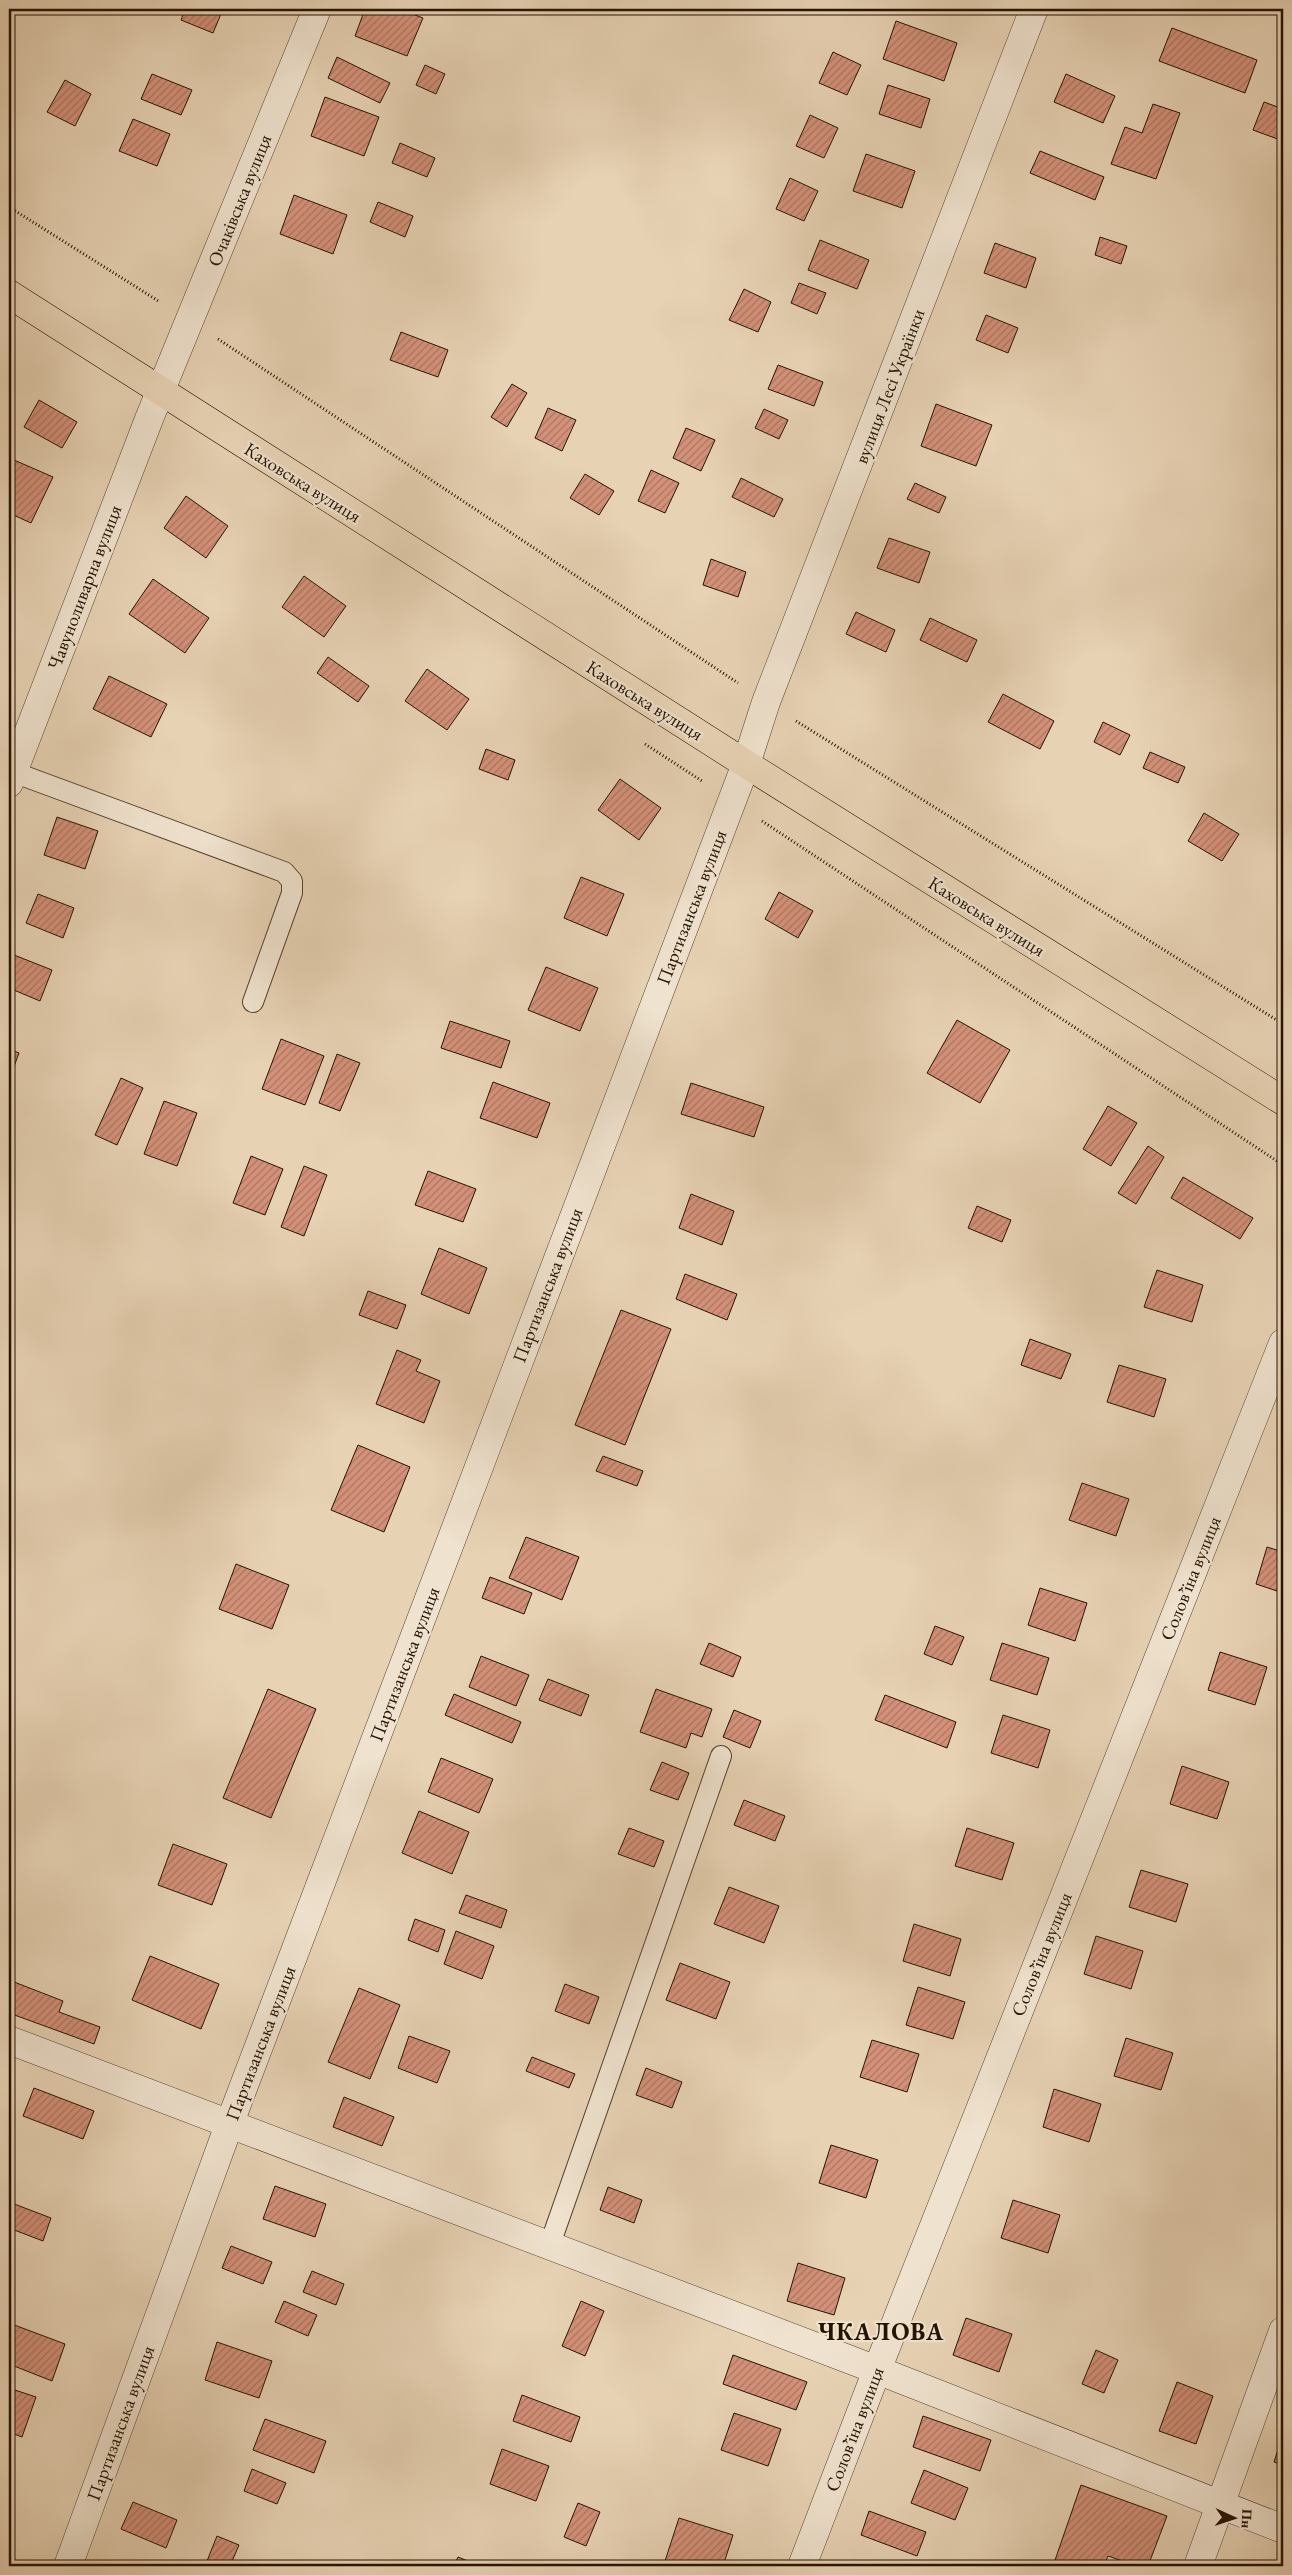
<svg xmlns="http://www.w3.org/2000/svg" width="1292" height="2575" viewBox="0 0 1292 2575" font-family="'EB Garamond',serif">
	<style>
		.building { fill: url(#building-hatch); stroke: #251302 }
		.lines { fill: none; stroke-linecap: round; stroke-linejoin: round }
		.service-casing { stroke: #56432e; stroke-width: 22 }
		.minor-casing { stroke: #56432e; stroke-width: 29 }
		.primary-casing { stroke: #251302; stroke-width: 29 }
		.path { stroke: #251302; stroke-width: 3; stroke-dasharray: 1 2.5; stroke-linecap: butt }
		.service { stroke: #efe2ce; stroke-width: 20 }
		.minor { stroke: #efe2ce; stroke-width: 28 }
		.primary { stroke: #e7d2b4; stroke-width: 28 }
		.labels { text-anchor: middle; stroke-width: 4.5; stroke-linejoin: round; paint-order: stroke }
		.street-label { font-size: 19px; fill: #251302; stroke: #efe2ce }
		.district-label { font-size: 24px; font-weight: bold; letter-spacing: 1px; fill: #251302; stroke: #efe2ce }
	</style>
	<defs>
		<pattern id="building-hatch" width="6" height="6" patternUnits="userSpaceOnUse" patternTransform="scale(1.25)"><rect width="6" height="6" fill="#d49179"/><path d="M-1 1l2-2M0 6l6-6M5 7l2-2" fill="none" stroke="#ac7561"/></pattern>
	</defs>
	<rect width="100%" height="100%" fill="#e7d2b4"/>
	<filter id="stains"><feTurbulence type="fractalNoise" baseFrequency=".004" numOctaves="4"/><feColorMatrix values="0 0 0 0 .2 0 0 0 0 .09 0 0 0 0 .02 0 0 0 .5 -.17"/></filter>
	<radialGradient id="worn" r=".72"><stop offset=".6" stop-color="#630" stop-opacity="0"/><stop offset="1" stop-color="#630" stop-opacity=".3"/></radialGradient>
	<!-- building -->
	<g class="building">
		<path d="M185,9H223L213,33L181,20Z"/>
		<path d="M365,9H399L423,18L407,56L355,36Z"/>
		<path d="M896,21L957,43L944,81L883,59Z"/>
		<path d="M1172,28L1257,60L1245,93L1159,61Z"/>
		<path d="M833,52L861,65L847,95L819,83Z"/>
		<path d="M337,57L390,83L380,103L328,78Z"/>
		<path d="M425,65L445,74L436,94L416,85Z"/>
		<path d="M152,74L192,90L181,115L141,99Z"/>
		<path d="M1066,74L1115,96L1103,123L1054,102Z"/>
		<path d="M65,80L91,94L75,126L47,112Z"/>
		<path d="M888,85L930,99L921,128L879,114Z"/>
		<path d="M325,97L379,117L364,156L311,136Z"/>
		<path d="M1264,102L1283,109V141L1253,130Z"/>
		<path d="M1153,104L1180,113L1156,179L1111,164L1125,127L1142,133Z"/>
		<path d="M810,115L838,128L824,158L796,146Z"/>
		<path d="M133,119L170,134L157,166L119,151Z"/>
		<path d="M400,143L435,158L427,177L392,163Z"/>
		<path d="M1040,151L1104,177L1095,200L1030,173Z"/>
		<path d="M866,154L915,171L902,208L853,191Z"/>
		<path d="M790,178L818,191L804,221L776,209Z"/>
		<path d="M294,195L347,215L333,254L280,234Z"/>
		<path d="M378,202L413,216L405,237L370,222Z"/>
		<path d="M1100,237L1127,246L1121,264L1095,255Z"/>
		<path d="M820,240L869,260L857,289L808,270Z"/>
		<path d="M995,243L1036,258L1026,288L984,273Z"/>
		<path d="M799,283L826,293L817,314L791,303Z"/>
		<path d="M744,289L771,302L758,332L729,320Z"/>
		<path d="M986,315L1018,328L1008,353L976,340Z"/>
		<path d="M401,332L448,350L438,377L390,360Z"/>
		<path d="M778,365L823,382L814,406L768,389Z"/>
		<path d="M512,384L527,393L507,427L491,417Z"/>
		<path d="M39,400L77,422L62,448L24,427Z"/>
		<path d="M9,404L13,407L9,415Z"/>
		<path d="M936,404L992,425L976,466L921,446Z"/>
		<path d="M548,408L576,420L562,451L535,438Z"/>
		<path d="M764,409L788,420L779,439L755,428Z"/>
		<path d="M686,428L715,440L701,471L673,458Z"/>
		<path d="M14,460L53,477L31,523L9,513V471Z"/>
		<path d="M651,470L679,483L665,513L638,501Z"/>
		<path d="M585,474L614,491L599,515L570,498Z"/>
		<path d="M741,478L783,499L774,517L732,497Z"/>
		<path d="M915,483L946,497L939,513L907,499Z"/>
		<path d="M186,496L228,526L206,558L164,528Z"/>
		<path d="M889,538L930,552L919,583L877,568Z"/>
		<path d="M711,559L746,572L738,597L703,585Z"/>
		<path d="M304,576L346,606L324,637L282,607Z"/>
		<path d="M153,579L209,618L185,653L129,614Z"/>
		<path d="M1280,591H1283V610H1278Z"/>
		<path d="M856,612L895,630L886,652L846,634Z"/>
		<path d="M930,618L977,640L967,662L920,640Z"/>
		<path d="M328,657L369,686L358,702L317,673Z"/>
		<path d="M427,669L469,699L447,730L405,701Z"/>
		<path d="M109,676L167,704L151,737L93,709Z"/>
		<path d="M1003,694L1054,721L1040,749L988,722Z"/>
		<path d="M1103,722L1130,735L1120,755L1094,742Z"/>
		<path d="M486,749L515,760L508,780L479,769Z"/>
		<path d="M1150,752L1185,767L1178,783L1143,768Z"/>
		<path d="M620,779L661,808L639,840L598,810Z"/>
		<path d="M1204,813L1239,834L1222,861L1188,841Z"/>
		<path d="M57,817L98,831L85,869L44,855Z"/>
		<path d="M581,877L624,894L607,936L564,918Z"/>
		<path d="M779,892L813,911L798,938L765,919Z"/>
		<path d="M38,894L74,908L63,938L26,923Z"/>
		<path d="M9,953L52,970L40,1001L9,988Z"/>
		<path d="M546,967L598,988L580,1031L528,1010Z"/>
		<path d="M957,1020L1010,1050L980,1103L927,1073Z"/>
		<path d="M450,1021L510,1041L501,1068L441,1048Z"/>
		<path d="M281,1039L324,1056L305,1105L262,1089Z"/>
		<path d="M9,1049L19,1053L9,1080Z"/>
		<path d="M337,1054L360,1063L340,1111L319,1103Z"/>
		<path d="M121,1078L143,1088L117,1145L95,1135Z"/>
		<path d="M493,1082L550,1103L537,1138L480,1118Z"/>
		<path d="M691,1083L764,1107L754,1137L681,1114Z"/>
		<path d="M164,1101L197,1113L177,1166L144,1154Z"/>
		<path d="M1108,1106L1137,1123L1111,1166L1083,1149Z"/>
		<path d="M1148,1146L1164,1157L1136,1204L1118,1193Z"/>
		<path d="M251,1156L283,1169L265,1215L233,1203Z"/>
		<path d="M304,1166L327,1175L304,1236L281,1227Z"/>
		<path d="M428,1171L476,1189L463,1222L415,1205Z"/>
		<path d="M1183,1177L1253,1218L1240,1239L1171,1198Z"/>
		<path d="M691,1194L734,1211L722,1245L679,1228Z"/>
		<path d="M977,1206L1011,1220L1002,1242L968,1228Z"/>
		<path d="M439,1248L487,1268L469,1314L421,1294Z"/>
		<path d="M1157,1270L1203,1285L1192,1322L1144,1307Z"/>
		<path d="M685,1274L737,1294L727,1320L676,1299Z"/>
		<path d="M368,1291L406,1305L397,1329L359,1315Z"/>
		<path d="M621,1310L671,1329L625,1445L575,1425Z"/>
		<path d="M1030,1339L1071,1354L1061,1379L1021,1365Z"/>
		<path d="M397,1350L421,1360L416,1371L440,1381L424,1423L376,1404Z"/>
		<path d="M1119,1365L1166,1379L1154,1417L1107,1402Z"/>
		<path d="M358,1445L410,1467L384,1532L331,1510Z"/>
		<path d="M603,1456L643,1471L637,1486L596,1471Z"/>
		<path d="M1082,1483L1129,1499L1116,1536L1069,1520Z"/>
		<path d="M526,1537L579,1557L562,1600L509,1578Z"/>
		<path d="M1267,1547L1283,1552V1593L1256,1584Z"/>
		<path d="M236,1564L289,1585L272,1629L219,1609Z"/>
		<path d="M490,1577L532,1593L524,1614L482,1598Z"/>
		<path d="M1040,1588L1087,1603L1075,1641L1028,1625Z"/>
		<path d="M935,1626L964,1637L952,1665L924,1654Z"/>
		<path d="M709,1643L741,1657L733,1677L700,1664Z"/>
		<path d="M1002,1643L1049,1658L1037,1695L990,1680Z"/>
		<path d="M1220,1652L1267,1667L1255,1705L1208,1690Z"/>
		<path d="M481,1656L529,1675L516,1706L469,1687Z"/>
		<path d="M548,1679L589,1695L581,1716L539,1700Z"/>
		<path d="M268,1689L316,1709L271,1818L223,1798Z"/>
		<path d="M656,1689L712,1709L702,1737L691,1733L686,1748L640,1732Z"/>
		<path d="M454,1694L521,1722L512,1743L445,1715Z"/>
		<path d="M885,1695L956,1722L947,1748L875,1720Z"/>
		<path d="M734,1710L761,1721L750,1748L723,1737Z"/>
		<path d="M1003,1715L1050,1730L1038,1768L991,1753Z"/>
		<path d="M441,1758L493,1779L479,1813L428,1792Z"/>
		<path d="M662,1762L689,1773L678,1800L650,1790Z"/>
		<path d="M1182,1766L1229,1782L1217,1819L1170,1804Z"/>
		<path d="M744,1800L785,1816L775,1841L734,1825Z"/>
		<path d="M419,1811L469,1832L452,1874L402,1853Z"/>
		<path d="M629,1828L664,1841L654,1867L618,1854Z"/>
		<path d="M967,1828L1014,1843L1002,1880L955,1866Z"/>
		<path d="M173,1844L227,1864L212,1905L158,1885Z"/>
		<path d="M1141,1870L1188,1884L1176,1922L1129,1907Z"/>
		<path d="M729,1887L779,1906L764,1943L714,1924Z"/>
		<path d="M466,1895L507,1910L501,1928L459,1913Z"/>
		<path d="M415,1919L445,1930L438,1952L408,1940Z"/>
		<path d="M914,1924L961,1939L950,1976L903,1961Z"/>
		<path d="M456,1931L494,1946L482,1979L444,1964Z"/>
		<path d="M1096,1936L1143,1951L1131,1989L1084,1974Z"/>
		<path d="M150,1956L219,1984L201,2029L132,2000Z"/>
		<path d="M680,1963L730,1982L716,2019L666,2000Z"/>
		<path d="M9,1980L63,2001L59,2012L100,2027L94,2044L9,2013Z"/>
		<path d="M565,1984L599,1997L589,2024L555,2011Z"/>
		<path d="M918,1987L965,2002L953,2039L906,2025Z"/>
		<path d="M359,1988L400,2005L370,2079L328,2062Z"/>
		<path d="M409,2036L450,2051L437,2083L398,2068Z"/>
		<path d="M1126,2038L1173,2053L1161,2090L1114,2076Z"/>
		<path d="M872,2040L919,2054L907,2092L860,2077Z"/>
		<path d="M532,2057L575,2074L569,2088L526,2071Z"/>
		<path d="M646,2068L682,2082L672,2108L636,2095Z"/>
		<path d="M34,2088L94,2111L83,2139L23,2116Z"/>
		<path d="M1054,2089L1101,2104L1089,2142L1043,2127Z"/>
		<path d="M344,2097L394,2117L382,2146L333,2127Z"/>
		<path d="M831,2145L878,2160L866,2198L819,2183Z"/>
		<path d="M275,2186L326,2204L315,2237L263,2219Z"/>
		<path d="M608,2187L642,2200L634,2223L600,2210Z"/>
		<path d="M1013,2200L1060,2215L1048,2253L1001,2238Z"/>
		<path d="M9,2202L51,2218L43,2241L9,2228Z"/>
		<path d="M231,2246L272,2262L263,2284L222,2268Z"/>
		<path d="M798,2263L845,2278L834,2315L787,2301Z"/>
		<path d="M312,2271L344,2284L336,2305L303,2292Z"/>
		<path d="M284,2301L317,2315L308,2336L275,2322Z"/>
		<path d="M581,2301L604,2311L585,2356L562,2346Z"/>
		<path d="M966,2318L1012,2334L999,2372L953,2355Z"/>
		<path d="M9,2323L65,2344L52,2381L9,2364Z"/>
		<path d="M217,2342L272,2361L259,2398L205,2380Z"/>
		<path d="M1096,2350L1118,2360L1104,2393L1082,2384Z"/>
		<path d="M733,2355L807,2382L796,2410L723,2384Z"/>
		<path d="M1177,2382L1213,2396L1196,2444L1159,2431Z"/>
		<path d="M9,2388L36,2397L22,2437L9,2432Z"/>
		<path d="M522,2395L580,2417L571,2442L513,2421Z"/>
		<path d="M734,2413L781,2429L768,2466L721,2450Z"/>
		<path d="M923,2416L991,2440L980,2471L913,2447Z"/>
		<path d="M265,2419L326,2441L314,2473L253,2450Z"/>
		<path d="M1283,2434V2465L1274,2462Z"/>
		<path d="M502,2449L549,2466L536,2501L490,2484Z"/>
		<path d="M252,2469L286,2483L277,2504L244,2491Z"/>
		<path d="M924,2470L968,2488L955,2520L911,2503Z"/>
		<path d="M1081,2485L1167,2516L1148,2566H1137L1108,2556L1104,2566H1053Z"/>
		<path d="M9,2492L13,2494L9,2505Z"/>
		<path d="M133,2502L177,2520L166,2548L121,2529Z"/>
		<path d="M578,2503L600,2512L586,2546L564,2537Z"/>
		<path d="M869,2511L926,2532L917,2556L861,2535Z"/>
		<path d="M679,2518L733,2535L723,2566H682L665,2561Z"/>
		<path d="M217,2536L239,2545L230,2566H205Z"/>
		<path d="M458,2557L480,2566H454Z"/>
	</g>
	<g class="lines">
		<defs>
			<g id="service">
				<path d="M13,772L284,872L292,881V893L253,1002"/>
				<path d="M549,2247L721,1756"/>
			</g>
			<g id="minor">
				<path d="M9,783L149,419L317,9"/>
				<path d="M9,2040L877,2370L1283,2529"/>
				<path d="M68,2566L229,2125L746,764L766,702L1034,9"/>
				<path d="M802,2566L877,2370L1283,1343"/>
				<path d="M1198,2566L1283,2331"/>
			</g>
			<path id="primary" d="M9,294L746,764L1283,1101"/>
		</defs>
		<!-- service casing -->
		<use href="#service" class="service-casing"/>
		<!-- minor casing -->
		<use href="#minor" class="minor-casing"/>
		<!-- primary casing -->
		<use href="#primary" class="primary-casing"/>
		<!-- path -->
		<g class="path">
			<path d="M9,207L160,302"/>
			<path d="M218,339L738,683"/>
			<path d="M796,721L1283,1024"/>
			<path d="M645,744L702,781"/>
			<path d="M762,821L1283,1165"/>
		</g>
		<!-- service -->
		<use href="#service" class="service"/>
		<!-- minor -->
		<use href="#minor" class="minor"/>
		<!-- primary -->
		<use href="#primary" class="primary"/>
	</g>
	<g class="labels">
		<!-- street labels -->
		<g class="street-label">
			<text transform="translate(239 200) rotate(-68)" y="7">Очаківська вулиця</text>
			<text transform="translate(889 386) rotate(-69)" y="7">вулиця Лесі Українки</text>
			<text transform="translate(303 482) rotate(32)" y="7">Каховська вулиця</text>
			<text transform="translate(84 587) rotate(-69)" y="7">Чавуноливарна вулиця</text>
			<text transform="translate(645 700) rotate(32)" y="7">Каховська вулиця</text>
			<text transform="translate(691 907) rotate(-69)" y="7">Партизанська вулиця</text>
			<text transform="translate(987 916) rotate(32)" y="7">Каховська вулиця</text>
			<text transform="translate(547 1285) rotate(-69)" y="7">Партизанська вулиця</text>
			<text transform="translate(1190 1578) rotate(-68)" y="7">Соловʼїна вулиця</text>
			<text transform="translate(404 1664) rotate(-69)" y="7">Партизанська вулиця</text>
			<text transform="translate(1041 1954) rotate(-68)" y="7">Соловʼїна вулиця</text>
			<text transform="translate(260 2043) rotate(-69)" y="7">Партизанська вулиця</text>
			<text transform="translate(120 2423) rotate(-70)" y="7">Партизанська вулиця</text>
			<text transform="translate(854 2429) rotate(-69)" y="7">Соловʼїна вулиця</text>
		</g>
		<!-- district labels -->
		<g class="district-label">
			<text x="881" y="2340">ЧКАЛОВА</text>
		</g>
	</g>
	<!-- margin -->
	<rect width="1292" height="2575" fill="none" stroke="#e7d2b4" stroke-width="30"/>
	<rect x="10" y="10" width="1272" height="2555" fill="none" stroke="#251302" stroke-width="2.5"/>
	<rect x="15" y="15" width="1262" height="2545" fill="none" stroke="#251302"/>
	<!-- north arrow -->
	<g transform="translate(1234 2518) rotate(93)" stroke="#efe2ce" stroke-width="4" paint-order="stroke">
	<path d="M0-4L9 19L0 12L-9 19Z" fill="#251302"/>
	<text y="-8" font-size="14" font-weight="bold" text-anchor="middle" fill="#251302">Пн</text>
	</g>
	<rect width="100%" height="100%" filter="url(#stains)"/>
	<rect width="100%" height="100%" fill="url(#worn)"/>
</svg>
